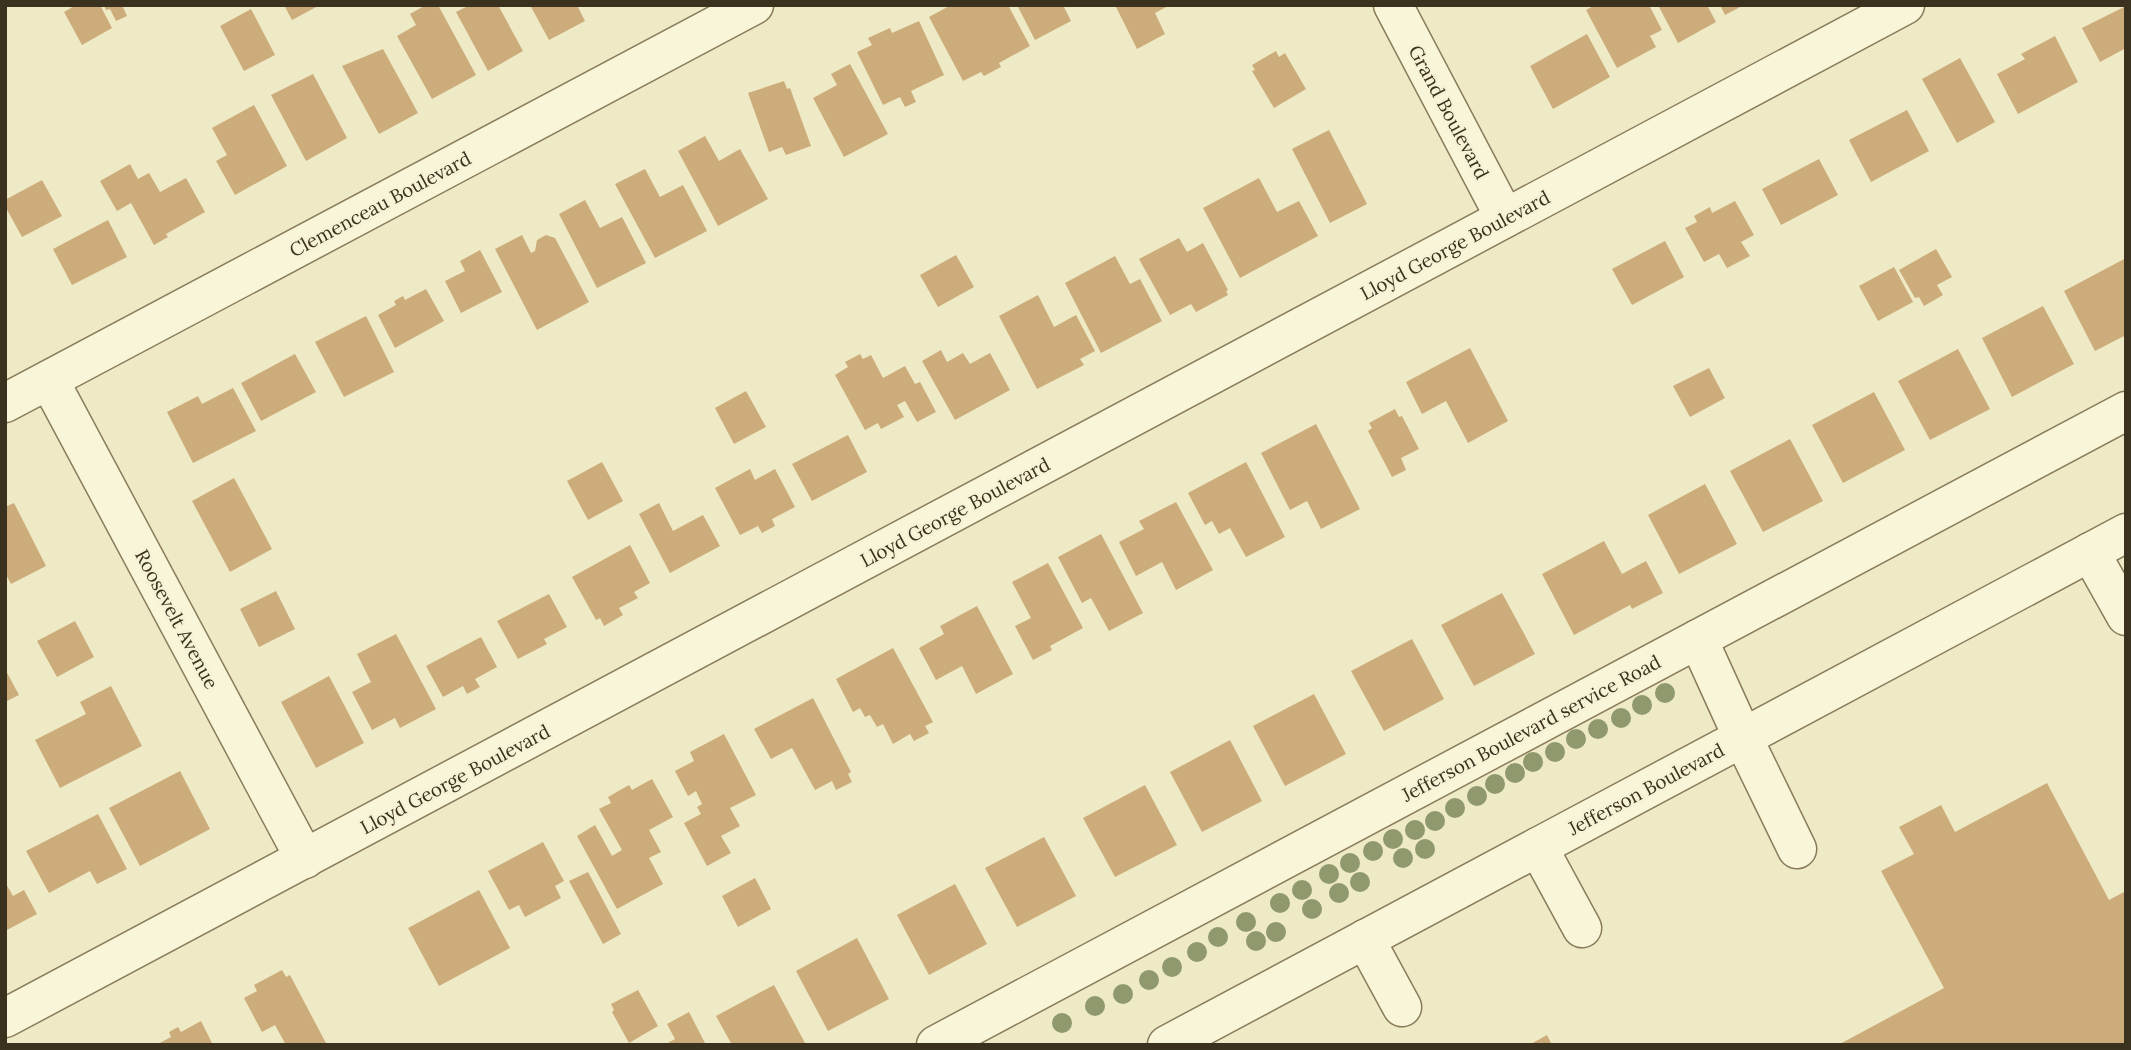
<svg xmlns="http://www.w3.org/2000/svg" width="2131" height="1050" viewBox="0 0 2131 1050" font-family="Lora,serif">
	<style>
		.building { fill: #cdac7b }
		.lines { fill: none; stroke-linecap: round; stroke-linejoin: round }
		.minor-casing { stroke: #8a7c5b; stroke-width: 41 }
		.minor { stroke: #f9f5d9; stroke-width: 38 }
		.tree { fill: #8f996d }
		.labels { text-anchor: middle; stroke-width: 5; stroke-linejoin: round; paint-order: stroke }
		.street-label { font-size: 19px; fill: #3a311f; stroke: #f6f2d5 }
	</style>
	<rect width="100%" height="100%" fill="#eeeac5"/>
	<!-- building -->
	<g class="building">
		<path d="M76,5H100L112,28L82,45L64,12Z"/>
		<path d="M104,5H122L127,16L116,21L110,9L106,10Z"/>
		<path d="M284,5H320L292,20Z"/>
		<path d="M426,5H438L476,75L432,99L397,36L416,25L410,14Z"/>
		<path d="M470,5H498L523,51L488,71L456,12Z"/>
		<path d="M530,5H577L585,21L549,40Z"/>
		<path d="M951,5H1008L1030,46L999,63L1001,67L984,76L981,72L963,81L929,17Z"/>
		<path d="M1017,5H1063L1071,21L1035,40Z"/>
		<path d="M1115,5H1170L1155,13L1165,34L1137,49Z"/>
		<path d="M1595,5H1649L1662,30L1650,36L1656,47L1617,68L1586,10Z"/>
		<path d="M1658,5H1707L1716,22L1678,43Z"/>
		<path d="M1720,5H1744L1725,15Z"/>
		<path d="M2126,6V48L2100,62L2082,28Z"/>
		<path d="M251,9L275,55L244,71L220,26Z"/>
		<path d="M919,21L944,75L911,91L916,102L905,107L900,97L883,105L857,52L872,45L868,38L890,28L892,33Z"/>
		<path d="M1587,34L1610,77L1553,109L1530,66Z"/>
		<path d="M2055,36L2078,82L2018,114L1997,74L2025,59L2021,54Z"/>
		<path d="M383,49L418,113L379,134L342,66Z"/>
		<path d="M1276,51L1279,57L1285,53L1306,89L1274,108L1252,71L1255,70L1252,65Z"/>
		<path d="M1960,58L1995,122L1957,143L1922,79Z"/>
		<path d="M850,64L888,134L844,157L813,98L837,85L831,74Z"/>
		<path d="M313,74L347,138L306,161L271,95Z"/>
		<path d="M784,81L787,89L790,88L811,146L786,155L782,147L769,152L748,93Z"/>
		<path d="M254,105L287,166L235,195L216,161L227,155L212,128Z"/>
		<path d="M1907,110L1929,151L1871,182L1849,140Z"/>
		<path d="M1329,130L1367,204L1330,223L1292,149Z"/>
		<path d="M705,136L719,161L740,149L768,199L718,226L678,151Z"/>
		<path d="M1819,159L1838,195L1781,225L1762,189Z"/>
		<path d="M130,164L138,179L149,173L160,192L186,178L205,212L166,234L168,237L154,245L131,203L117,211L100,181Z"/>
		<path d="M645,169L660,197L683,185L707,231L655,258L615,184Z"/>
		<path d="M1259,178L1277,212L1299,201L1318,236L1240,278L1203,208Z"/>
		<path d="M42,180L62,216L22,237L5,206V200Z"/>
		<path d="M585,200L600,228L622,217L646,263L597,288L559,214Z"/>
		<path d="M1735,201L1754,235L1741,242L1750,256L1727,268L1719,254L1704,262L1685,228L1697,222L1694,216L1710,207L1712,213Z"/>
		<path d="M108,220L127,257L72,285L53,249Z"/>
		<path d="M522,235L531,253L535,251L537,240L546,235L555,238L589,302L537,330L495,249Z"/>
		<path d="M1179,238L1187,252L1203,243L1228,290L1226,291L1228,295L1196,312L1191,304L1170,315L1139,259Z"/>
		<path d="M1665,241L1684,277L1632,305L1612,269Z"/>
		<path d="M1936,249L1952,277L1937,285L1943,295L1924,306L1919,297L1915,298L1899,270Z"/>
		<path d="M480,250L502,292L461,313L445,281L465,271L460,261Z"/>
		<path d="M956,255L974,287L938,307L920,275Z"/>
		<path d="M1115,256L1130,284L1140,279L1162,321L1101,353L1065,283Z"/>
		<path d="M2126,258V335L2095,351L2064,291Z"/>
		<path d="M1894,267L1913,302L1878,321L1859,286Z"/>
		<path d="M426,289L444,321L395,348L378,315L396,305L394,301L403,296L405,300Z"/>
		<path d="M1038,295L1054,327L1076,315L1095,351L1080,359L1084,365L1037,389L999,316Z"/>
		<path d="M2043,306L2074,364L2012,397L1982,338Z"/>
		<path d="M366,316L394,372L344,397L315,342Z"/>
		<path d="M1470,348L1508,421L1468,443L1446,401L1422,414L1406,382Z"/>
		<path d="M1958,349L1990,409L1930,440L1898,381Z"/>
		<path d="M941,350L947,362L963,353L970,364L990,353L1010,390L955,420L922,361Z"/>
		<path d="M295,354L316,392L261,421L241,383Z"/>
		<path d="M860,354L863,359L871,355L883,378L905,366L915,384L920,382L936,412L917,422L905,401L897,405L904,417L881,429L878,423L865,430L835,375L848,367L845,362Z"/>
		<path d="M1709,368L1725,398L1690,417L1673,386Z"/>
		<path d="M233,388L256,431L193,463L167,412L198,396L202,404Z"/>
		<path d="M746,391L766,427L734,444L715,408Z"/>
		<path d="M1874,392L1905,450L1843,483L1812,425Z"/>
		<path d="M1395,409L1399,417L1402,416L1419,449L1401,458L1406,470L1392,477L1368,431L1372,428L1369,423Z"/>
		<path d="M1316,424L1360,509L1321,529L1307,501L1290,510L1261,453Z"/>
		<path d="M848,435L867,472L812,501L792,464Z"/>
		<path d="M1790,439L1823,501L1763,532L1730,471Z"/>
		<path d="M602,462L623,501L588,520L567,481Z"/>
		<path d="M1246,462L1285,537L1246,557L1230,528L1219,534L1212,521L1205,525L1188,493Z"/>
		<path d="M750,469L755,480L775,469L795,507L772,519L775,526L762,533L758,526L740,535L715,488Z"/>
		<path d="M234,478L272,549L230,572L192,501Z"/>
		<path d="M1705,484L1737,544L1679,574L1648,515Z"/>
		<path d="M1176,502L1213,570L1176,590L1162,562L1136,576L1119,542L1144,529L1139,521Z"/>
		<path d="M14,503L46,566L11,584L5,573V507Z"/>
		<path d="M659,503L673,531L703,515L720,546L670,573L639,514Z"/>
		<path d="M1101,534L1143,613L1109,631L1091,598L1082,603L1058,557Z"/>
		<path d="M1604,541L1622,574L1646,561L1663,593L1632,609L1630,605L1574,635L1542,574Z"/>
		<path d="M630,545L650,583L634,592L638,598L619,608L623,615L604,626L600,618L596,620L572,577Z"/>
		<path d="M1048,563L1083,628L1050,646L1052,650L1033,660L1015,626L1031,618L1012,582Z"/>
		<path d="M276,591L295,629L259,647L240,609Z"/>
		<path d="M1502,593L1535,654L1474,686L1441,625Z"/>
		<path d="M549,594L567,627L544,639L547,644L518,659L497,621Z"/>
		<path d="M977,606L1013,674L976,694L962,666L936,680L919,648L944,634L940,626Z"/>
		<path d="M75,621L94,657L57,677L37,641Z"/>
		<path d="M396,634L436,709L400,728L395,718L372,730L352,692L371,682L357,654Z"/>
		<path d="M481,637L497,667L475,679L480,687L467,694L463,686L443,697L426,666Z"/>
		<path d="M1412,639L1444,699L1384,731L1351,671Z"/>
		<path d="M893,648L933,722L925,726L929,733L914,741L910,734L893,744L883,724L877,727L870,715L865,717L860,708L853,712L836,679Z"/>
		<path d="M5,669L19,695L5,702Z"/>
		<path d="M329,676L364,743L316,768L281,702Z"/>
		<path d="M111,686L142,746L60,788L35,740L86,714L80,702Z"/>
		<path d="M1314,694L1346,754L1285,786L1253,726Z"/>
		<path d="M813,698L851,772L848,774L852,782L836,790L832,781L815,790L792,748L771,759L754,729Z"/>
		<path d="M724,734L756,795L730,808L740,826L721,836L731,853L707,866L684,823L701,814L697,807L702,804L696,791L688,796L675,771L694,761L690,752Z"/>
		<path d="M1230,740L1262,801L1202,832L1170,772Z"/>
		<path d="M180,771L210,829L140,866L109,808Z"/>
		<path d="M652,779L673,817L649,830L661,852L649,858L663,884L617,909L577,836L595,825L612,856L622,850L599,809L611,803L608,797L629,785L632,790Z"/>
		<path d="M2047,783L2109,900L2126,891V1045H1838L1944,988L1881,871L1914,854L1899,827L1941,805L1955,832Z"/>
		<path d="M1145,785L1177,845L1115,877L1083,818Z"/>
		<path d="M98,814L127,869L97,884L90,871L49,893L26,851Z"/>
		<path d="M1044,837L1076,896L1017,927L985,868Z"/>
		<path d="M543,842L564,881L555,886L561,898L525,917L519,905L509,910L488,871Z"/>
		<path d="M588,872L621,934L603,944L569,881Z"/>
		<path d="M755,878L771,909L738,927L722,896Z"/>
		<path d="M5,882L13,896L24,890L37,914L5,931Z"/>
		<path d="M955,884L987,944L929,975L897,915Z"/>
		<path d="M479,890L510,948L439,986L408,928Z"/>
		<path d="M857,938L889,999L828,1031L796,971Z"/>
		<path d="M282,970L286,977L290,975L327,1045H286L275,1025L262,1032L244,998L257,991L254,985Z"/>
		<path d="M774,985L805,1043L732,1045L716,1016Z"/>
		<path d="M638,990L658,1026L629,1043L612,1012L614,1010L611,1004Z"/>
		<path d="M689,1012L706,1045H664L675,1039L667,1024Z"/>
		<path d="M201,1021L213,1045H156L171,1037L169,1032L178,1027L181,1032Z"/>
		<path d="M1547,1035L1552,1045H1529Z"/>
	</g>
	<g class="lines">
		<defs>
			<g id="minor">
				<path d="M1393,5L1505,218"/>
				<path d="M49,380L305,859"/>
				<path d="M5,403L754,5"/>
				<path d="M2090,552L2126,616"/>
				<path d="M1698,639L1743,738L1797,849"/>
				<path d="M1538,847L1582,928"/>
				<path d="M1365,939L1402,1007"/>
				<path d="M5,1018L1905,5"/>
				<path d="M936,1045L2126,411"/>
				<path d="M1167,1045L2126,533"/>
			</g>
		</defs>
		<!-- minor casing -->
		<use href="#minor" class="minor-casing"/>
		<!-- minor -->
		<use href="#minor" class="minor"/>
	</g>
	<!-- trees -->
	<g class="tree">
		<circle cx="1665" cy="693" r="10"/>
		<circle cx="1642" cy="705" r="10"/>
		<circle cx="1621" cy="718" r="10"/>
		<circle cx="1598" cy="729" r="10"/>
		<circle cx="1576" cy="739" r="10"/>
		<circle cx="1555" cy="752" r="10"/>
		<circle cx="1533" cy="762" r="10"/>
		<circle cx="1515" cy="773" r="10"/>
		<circle cx="1495" cy="784" r="10"/>
		<circle cx="1477" cy="796" r="10"/>
		<circle cx="1455" cy="808" r="10"/>
		<circle cx="1435" cy="821" r="10"/>
		<circle cx="1415" cy="830" r="10"/>
		<circle cx="1393" cy="839" r="10"/>
		<circle cx="1425" cy="849" r="10"/>
		<circle cx="1373" cy="851" r="10"/>
		<circle cx="1403" cy="858" r="10"/>
		<circle cx="1350" cy="863" r="10"/>
		<circle cx="1329" cy="874" r="10"/>
		<circle cx="1360" cy="882" r="10"/>
		<circle cx="1302" cy="890" r="10"/>
		<circle cx="1339" cy="893" r="10"/>
		<circle cx="1280" cy="903" r="10"/>
		<circle cx="1312" cy="909" r="10"/>
		<circle cx="1246" cy="922" r="10"/>
		<circle cx="1276" cy="932" r="10"/>
		<circle cx="1218" cy="937" r="10"/>
		<circle cx="1256" cy="941" r="10"/>
		<circle cx="1197" cy="952" r="10"/>
		<circle cx="1172" cy="967" r="10"/>
		<circle cx="1149" cy="980" r="10"/>
		<circle cx="1123" cy="994" r="10"/>
		<circle cx="1095" cy="1006" r="10"/>
		<circle cx="1062" cy="1023" r="10"/>
	</g>
	<g class="labels">
		<!-- street labels -->
		<g class="street-label">
			<text transform="translate(1449 112) rotate(62)" y="7">Grand Boulevard</text>
			<text transform="translate(380 204) rotate(-28)" y="7">Clemenceau Boulevard</text>
			<text transform="translate(1455 245) rotate(-28)" y="7">Lloyd George Boulevard</text>
			<text transform="translate(955 512) rotate(-28)" y="7">Lloyd George Boulevard</text>
			<text transform="translate(177 619) rotate(62)" y="7">Roosevelt Avenue</text>
			<text transform="translate(1531 728) rotate(-28)" y="7">Jefferson Boulevard service Road</text>
			<text transform="translate(455 779) rotate(-28)" y="7">Lloyd George Boulevard</text>
			<text transform="translate(1646 789) rotate(-28)" y="7">Jefferson Boulevard</text>
		</g>
	</g>
	<!-- border -->
	<rect width="2131" height="1050" fill="none" stroke="#3a311f" stroke-width="14"/>
</svg>
